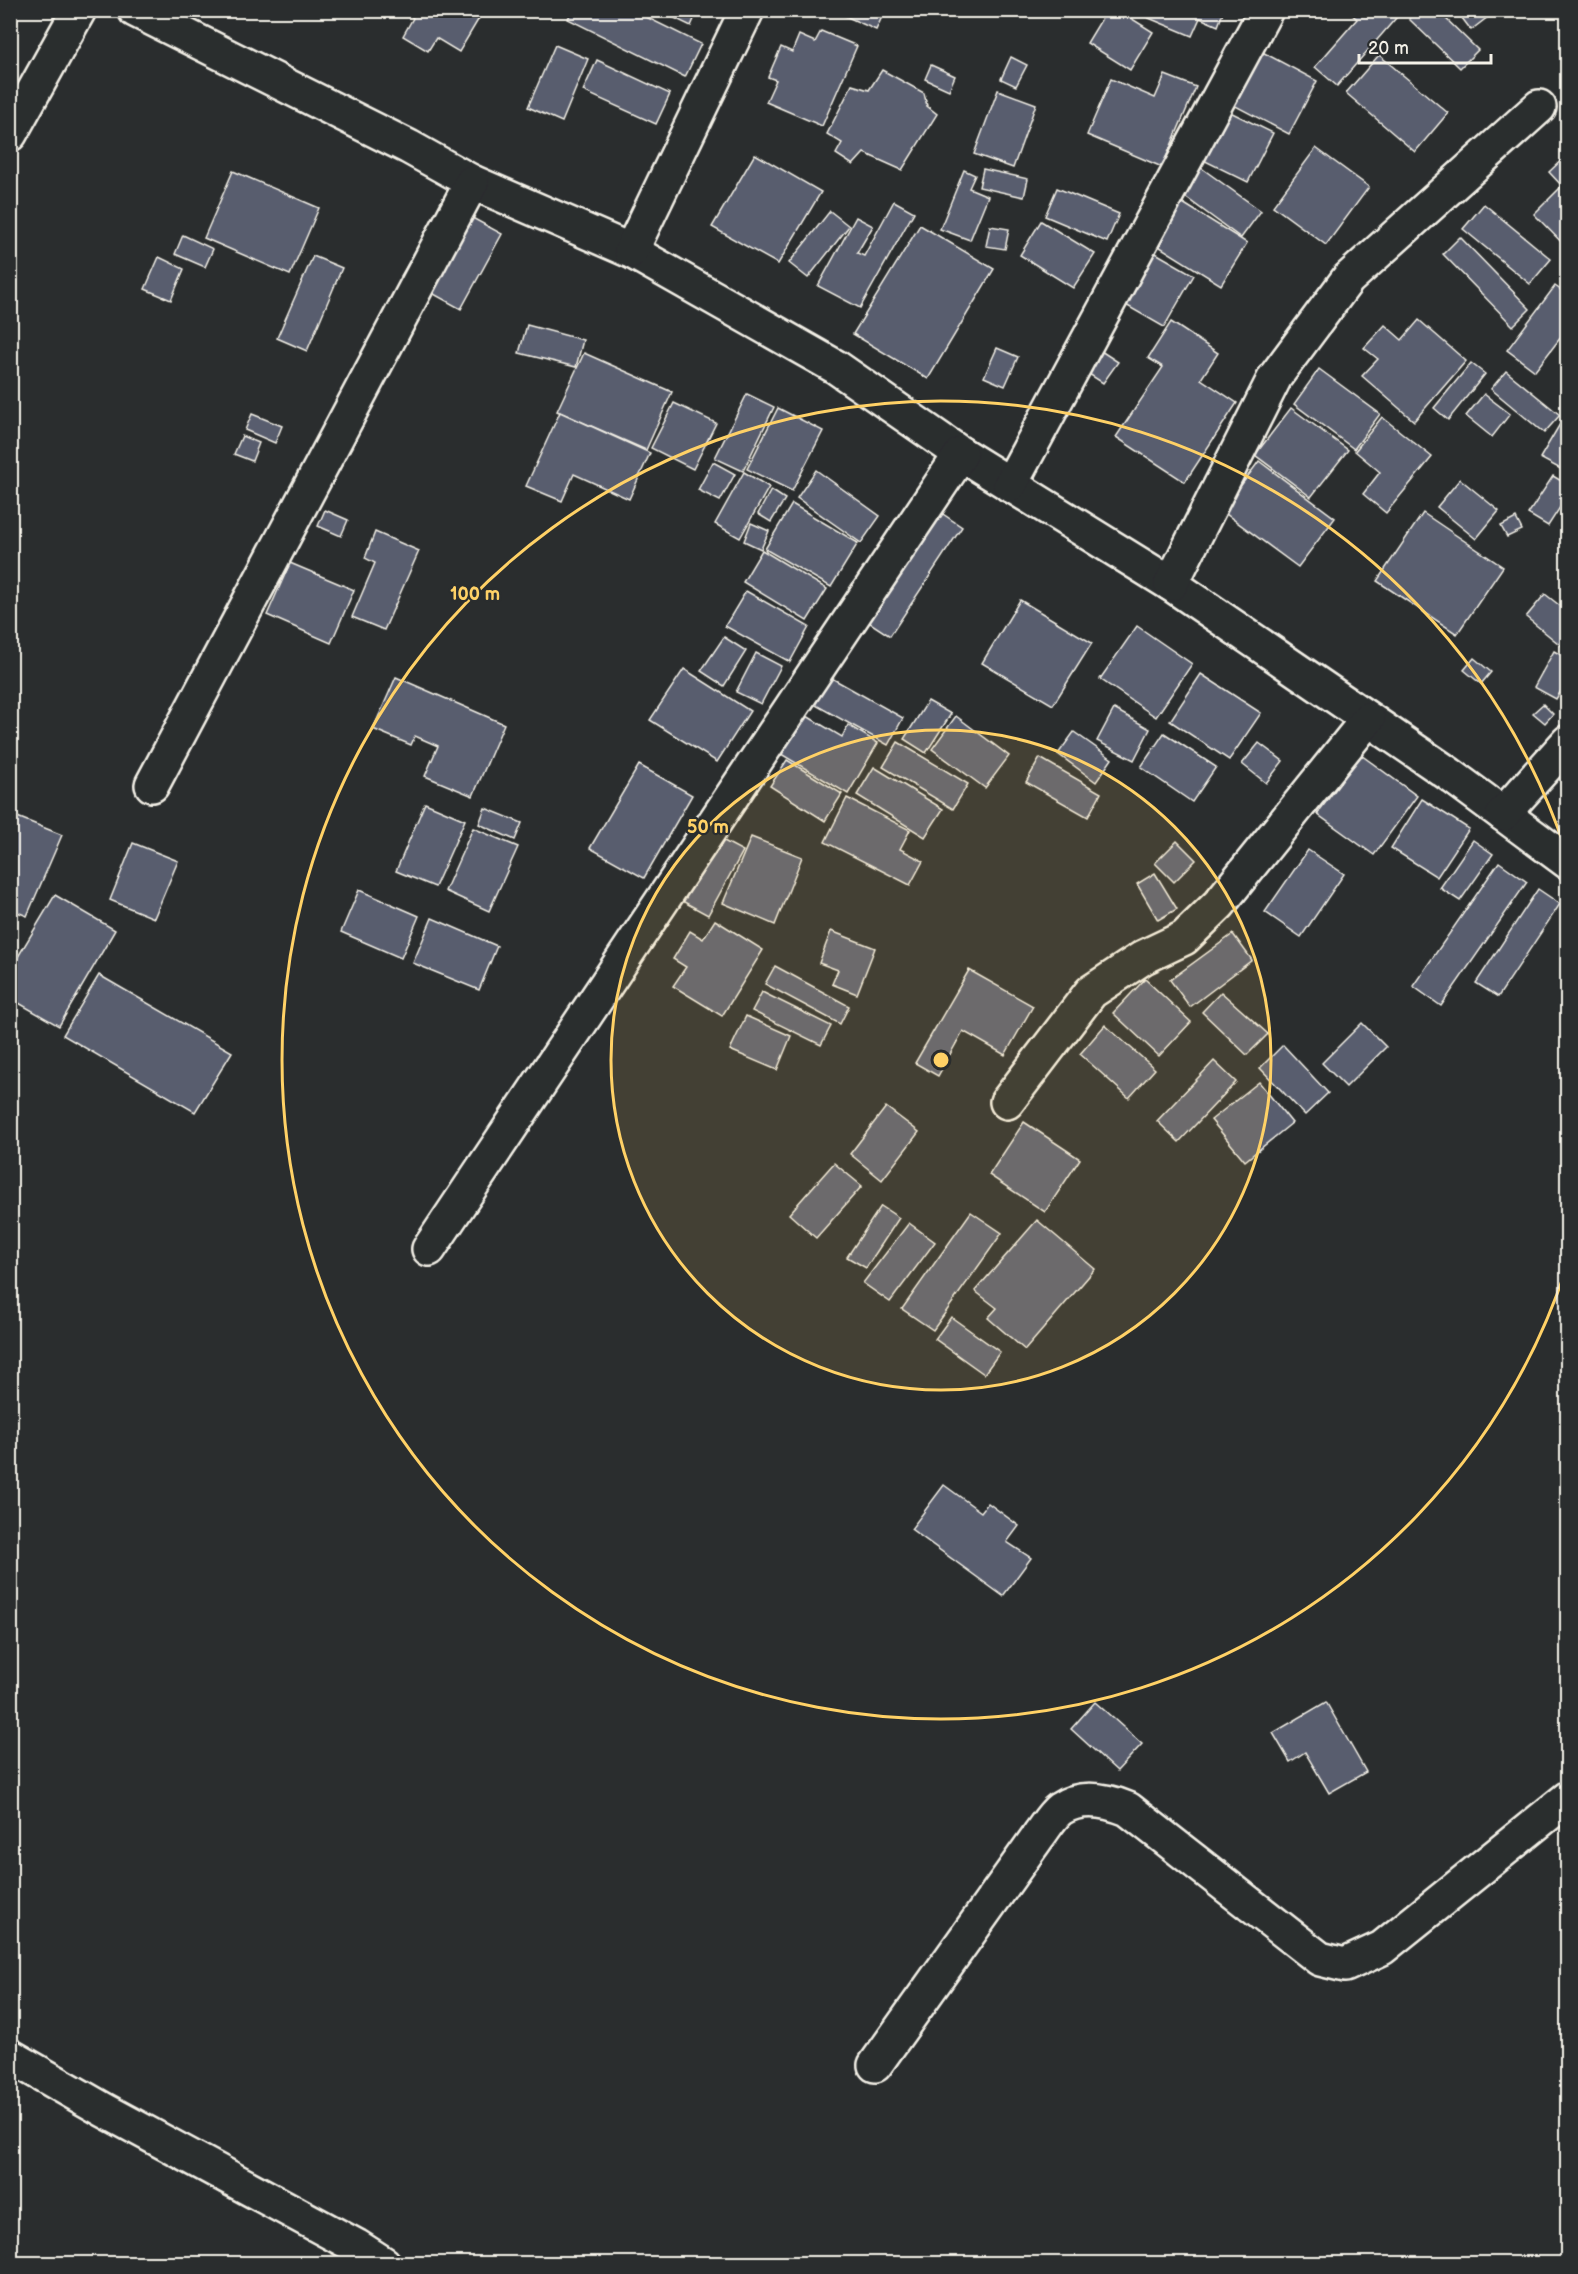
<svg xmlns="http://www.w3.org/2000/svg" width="1578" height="2274" viewBox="0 0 1578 2274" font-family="'Balsamiq Sans',sans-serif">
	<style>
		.building { fill: #585d6e; stroke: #f4f1e8; stroke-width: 1.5 }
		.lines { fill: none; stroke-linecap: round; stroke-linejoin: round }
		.minor-casing { stroke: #f4f1e8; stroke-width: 38 }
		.minor { stroke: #2a2d2e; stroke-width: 33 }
		.ring { fill: none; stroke: #ffd166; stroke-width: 3 }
		.centre { fill: #ffd166; stroke: #2a2d2e; stroke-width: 3 }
		.ring-label { font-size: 18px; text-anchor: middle; font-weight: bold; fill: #ffd166; stroke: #2a2d2e; stroke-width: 4.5; stroke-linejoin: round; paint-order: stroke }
	</style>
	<rect width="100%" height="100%" fill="#2a2d2e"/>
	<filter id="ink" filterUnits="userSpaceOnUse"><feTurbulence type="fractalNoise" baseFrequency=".0167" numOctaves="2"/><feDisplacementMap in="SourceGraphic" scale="12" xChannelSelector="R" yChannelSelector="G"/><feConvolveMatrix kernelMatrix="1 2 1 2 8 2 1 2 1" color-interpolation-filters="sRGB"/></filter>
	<g filter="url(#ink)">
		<!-- building -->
		<g class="building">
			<path d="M401,10H484L459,52L436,38L428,51L403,36L413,18Z"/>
			<path d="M572,10H632L701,44L685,77L568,19Z"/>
			<path d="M670,10H698L691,26L668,15Z"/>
			<path d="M832,10H885L876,30Z"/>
			<path d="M1107,10H1118L1153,32L1130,70L1087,43Z"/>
			<path d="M1224,10L1218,26L1200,18L1192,36L1132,11Z"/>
			<path d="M1347,10H1403L1337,86L1315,67L1357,19Z"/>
			<path d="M1417,10H1437L1478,50L1460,68L1409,19Z"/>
			<path d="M1456,10H1497L1471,30Z"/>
			<path d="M821,31L857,46L822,126L766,102L776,80L768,77L781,47L792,52L799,35L815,42Z"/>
			<path d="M555,45L588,59L562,122L528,107Z"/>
			<path d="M1253,47L1317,81L1289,134L1224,100Z"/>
			<path d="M1379,55L1448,113L1415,152L1346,93Z"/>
			<path d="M1011,57L1027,65L1016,86L1001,79Z"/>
			<path d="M597,60L670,94L656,124L583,91Z"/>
			<path d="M931,65L955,76L949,90L925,79Z"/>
			<path d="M882,70L924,93L927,106L937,114L902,170L864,153L853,165L836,154L842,143L827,134L852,85L869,90Z"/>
			<path d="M1165,75L1196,87L1162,167L1087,135L1111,79L1155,98Z"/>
			<path d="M998,90L1036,104L1013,168L974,154Z"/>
			<path d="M1220,107L1273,133L1248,182L1195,156Z"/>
			<path d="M1316,148L1369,187L1326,245L1273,206Z"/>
			<path d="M755,154L821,192L778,264L712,227Z"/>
			<path d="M1568,154V249L1534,214L1562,186L1549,172Z"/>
			<path d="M1193,162L1261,211L1241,238L1173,188Z"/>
			<path d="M983,169L1028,179L1024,197L979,187Z"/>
			<path d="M964,170L975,175L969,188L988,196L970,240L940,229Z"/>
			<path d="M233,171L319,208L290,275L204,238Z"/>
			<path d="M1057,188L1119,214L1107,242L1045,216Z"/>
			<path d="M1178,200L1247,243L1221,285L1152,242Z"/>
			<path d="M894,201L914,212L860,308L818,286L856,217L873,226L857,253L864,256Z"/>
			<path d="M443,202L502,234L461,309L401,276Z"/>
			<path d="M1484,204L1551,259L1530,284L1463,229Z"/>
			<path d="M830,211L849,226L808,278L789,263Z"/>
			<path d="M1041,221L1095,254L1073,288L1020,255Z"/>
			<path d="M920,225L994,269L928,379L853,334Z"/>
			<path d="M990,226L1009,229L1005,249L986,246Z"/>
			<path d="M183,235L213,249L205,267L175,254Z"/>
			<path d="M1460,237L1530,309L1513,326L1443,254Z"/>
			<path d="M1147,248L1194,275L1164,327L1117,300Z"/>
			<path d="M313,256L342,268L307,351L277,338Z"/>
			<path d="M159,257L184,269L171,300L145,289Z"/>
			<path d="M1555,286L1568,295V328L1535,371L1507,350Z"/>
			<path d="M1419,320L1466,361L1414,421L1362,376L1378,359L1364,348L1385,325L1402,340Z"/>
			<path d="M1171,322L1218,353L1201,379L1237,403L1185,482L1116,437L1163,367L1148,358Z"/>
			<path d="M527,325L583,340L576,367L519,353Z"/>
			<path d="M1084,340L1118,362L1103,383L1070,362Z"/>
			<path d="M997,348L1018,357L1005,386L984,377Z"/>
			<path d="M584,353L672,392L646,450L557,411Z"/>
			<path d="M1471,363L1485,374L1448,420L1434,408Z"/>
			<path d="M1319,369L1380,414L1354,449L1294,404Z"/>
			<path d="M1506,371L1560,415L1544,433L1491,389Z"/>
			<path d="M747,394L774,407L743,471L715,458Z"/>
			<path d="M1484,394L1510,414L1492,437L1466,416Z"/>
			<path d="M674,403L716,423L693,469L651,448Z"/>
			<path d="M778,408L823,431L792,491L747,469Z"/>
			<path d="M1291,408L1348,450L1311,497L1255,455Z"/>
			<path d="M560,412L650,453L629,499L574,474L562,501L526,486Z"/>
			<path d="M252,414L282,426L275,443L245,430Z"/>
			<path d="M1382,417L1432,457L1386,513L1363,494L1380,472L1355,451Z"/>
			<path d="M1560,424L1568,428V473L1540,458Z"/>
			<path d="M242,436L259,443L252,461L234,454Z"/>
			<path d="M1259,461L1335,518L1298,567L1222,511Z"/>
			<path d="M713,462L735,474L720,501L698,490Z"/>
			<path d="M816,470L880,516L861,543L797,498Z"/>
			<path d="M744,472L769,487L740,538L715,524Z"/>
			<path d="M1553,476L1568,485V495L1548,526L1528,514Z"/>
			<path d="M1460,479L1499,511L1476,539L1437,507Z"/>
			<path d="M771,490L785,499L771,522L758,514Z"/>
			<path d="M792,504L858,543L831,587L765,549Z"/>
			<path d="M931,506L962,527L890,636L858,615Z"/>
			<path d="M325,510L348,520L341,536L318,526Z"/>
			<path d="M1423,513L1503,567L1457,634L1377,581Z"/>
			<path d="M1516,518L1522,530L1507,537L1501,526Z"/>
			<path d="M751,523L769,531L761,549L744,541Z"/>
			<path d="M375,532L419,551L384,630L352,617L375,563L365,558Z"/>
			<path d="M762,550L827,589L807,621L743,582Z"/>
			<path d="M290,563L354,590L331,643L267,615Z"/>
			<path d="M746,591L809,627L790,662L725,626Z"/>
			<path d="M1545,594L1568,612V643L1564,648L1526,617Z"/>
			<path d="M1020,600L1092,643L1053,705L982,663Z"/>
			<path d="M1137,626L1192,664L1156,717L1100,679Z"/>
			<path d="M724,637L746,651L724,686L701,671Z"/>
			<path d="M1554,651L1568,659V680L1556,699L1534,687Z"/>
			<path d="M756,653L781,666L761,704L736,692Z"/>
			<path d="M1474,658L1491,672L1481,684L1464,670Z"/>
			<path d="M684,669L750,711L717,762L650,720Z"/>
			<path d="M819,671L903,718L888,745L803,698Z"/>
			<path d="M1201,674L1261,713L1229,760L1170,721Z"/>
			<path d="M396,677L504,724L473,796L425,776L438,746L415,736L411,745L373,729Z"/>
			<path d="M928,701L951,714L926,753L904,739Z"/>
			<path d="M1543,704L1553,714L1545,723L1533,713Z"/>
			<path d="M790,706L842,737L848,725L878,743L848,794L766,745Z"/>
			<path d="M1114,709L1150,729L1134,760L1097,741Z"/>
			<path d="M956,716L1009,756L985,788L932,749Z"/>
			<path d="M1074,732L1112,759L1096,782L1058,754Z"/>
			<path d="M1164,733L1216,767L1192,802L1141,767Z"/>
			<path d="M898,742L968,784L953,809L883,767Z"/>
			<path d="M1259,743L1283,761L1266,783L1242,764Z"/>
			<path d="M1361,755L1417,796L1374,855L1317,814Z"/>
			<path d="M1040,758L1101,793L1088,817L1026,782Z"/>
			<path d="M787,760L842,794L825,821L770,786Z"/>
			<path d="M639,765L692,795L644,878L590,848Z"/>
			<path d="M874,767L943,809L925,837L857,795Z"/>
			<path d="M847,798L910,830L900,849L923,861L910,885L825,842Z"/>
			<path d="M1422,799L1469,829L1437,877L1391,848Z"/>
			<path d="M425,803L465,820L435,887L396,871Z"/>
			<path d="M485,808L522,823L515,840L479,824Z"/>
			<path d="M10,814L62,835L27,916L10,909Z"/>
			<path d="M473,828L518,847L489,911L445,891Z"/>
			<path d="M705,831L743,851L708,915L671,895Z"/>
			<path d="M751,837L802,857L775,925L723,903Z"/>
			<path d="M1473,840L1493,854L1460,901L1440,888Z"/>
			<path d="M1177,841L1196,860L1174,882L1155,863Z"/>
			<path d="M133,843L178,861L154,918L110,900Z"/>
			<path d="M1308,850L1344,874L1301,937L1265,912Z"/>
			<path d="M1499,862L1527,882L1441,1006L1413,986Z"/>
			<path d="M1155,873L1177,909L1158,920L1137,884Z"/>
			<path d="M1538,889L1560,904L1498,997L1476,983Z"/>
			<path d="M359,890L419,916L401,958L341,932Z"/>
			<path d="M55,895L115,930L59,1026L10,998V970Z"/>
			<path d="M432,918L497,946L479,990L413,963Z"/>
			<path d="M715,920L763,950L722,1016L673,986L686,967L673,959L690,931L703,939Z"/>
			<path d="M831,931L875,948L857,994L832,984L838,970L819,963Z"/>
			<path d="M1233,934L1252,960L1190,1007L1170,980Z"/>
			<path d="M775,966L849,1006L840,1024L765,984Z"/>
			<path d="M969,970L1033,1006L1005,1055L963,1031L938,1076L915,1063Z"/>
			<path d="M99,975L232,1052L195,1112L63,1035Z"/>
			<path d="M1145,979L1191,1022L1159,1056L1113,1013Z"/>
			<path d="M762,992L831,1026L821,1045L752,1011Z"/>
			<path d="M1221,992L1268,1034L1247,1055L1202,1012Z"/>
			<path d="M746,1016L791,1036L777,1070L730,1050Z"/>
			<path d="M1362,1023L1386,1047L1346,1087L1322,1063Z"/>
			<path d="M1105,1025L1155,1069L1129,1098L1080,1054Z"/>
			<path d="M1283,1045L1328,1093L1305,1115L1260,1068Z"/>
			<path d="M1214,1061L1236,1082L1179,1142L1157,1121Z"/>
			<path d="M1259,1082L1292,1123L1245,1161L1211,1120Z"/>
			<path d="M886,1107L919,1132L882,1180L850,1154Z"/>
			<path d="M1024,1122L1080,1159L1045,1212L989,1175Z"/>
			<path d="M834,1163L862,1186L816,1238L789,1214Z"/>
			<path d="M881,1206L899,1218L866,1268L847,1257Z"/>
			<path d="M971,1212L1002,1233L933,1330L902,1309Z"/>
			<path d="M1037,1220L1095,1269L1025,1350L988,1318L997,1308L975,1291Z"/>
			<path d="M909,1223L935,1242L890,1302L863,1283Z"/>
			<path d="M951,1317L1000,1352L984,1374L935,1339Z"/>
			<path d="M944,1485L981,1512L988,1503L1019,1526L1007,1542L1031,1558L1003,1596L911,1529Z"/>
			<path d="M1095,1702L1142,1744L1117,1771L1071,1729Z"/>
			<path d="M1326,1702L1366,1772L1329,1793L1305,1752L1290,1762L1273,1733Z"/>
		</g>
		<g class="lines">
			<defs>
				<g id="minor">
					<path d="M135,10L409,147L472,182L631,251L836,367L961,454L1171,584L1449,774L1568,862"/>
					<path d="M10,134L79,10"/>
					<path d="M631,251L747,10"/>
					<path d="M1010,485L1266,10"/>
					<path d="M1171,584L1275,377L1348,279L1539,107"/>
					<path d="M152,785L472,182"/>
					<path d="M1503,814L1568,742"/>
					<path d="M1007,1102L1091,992L1144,957L1184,938L1219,904L1368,719"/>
					<path d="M429,1249L961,454"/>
					<path d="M10,2056L104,2110L356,2246L384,2264"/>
					<path d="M875,2065L1039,1835C1045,1827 1052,1815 1060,1809C1081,1795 1106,1800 1128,1809L1320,1959L1345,1965L1382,1948L1568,1798"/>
				</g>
			</defs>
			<!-- minor casing -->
			<use href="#minor" class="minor-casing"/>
			<!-- minor -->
			<use href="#minor" class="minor"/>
		</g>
	</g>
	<!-- distance rings -->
	<circle cx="941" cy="1060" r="330" fill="#ffd166" fill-opacity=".12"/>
	<g class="ring">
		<circle cx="941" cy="1060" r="330"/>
		<path d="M1566 1269A659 659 0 1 1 1566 851"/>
	</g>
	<circle cx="941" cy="1060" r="9" class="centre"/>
	<g class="ring-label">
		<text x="475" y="600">100 m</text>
		<text x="708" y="833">50 m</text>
	</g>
	<!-- margin -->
	<rect width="1578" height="2274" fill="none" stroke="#2a2d2e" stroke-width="36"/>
	<rect x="18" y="18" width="1542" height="2238" fill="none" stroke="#f4f1e8" stroke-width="2" filter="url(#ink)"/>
	<!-- scale -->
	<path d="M1359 54v9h132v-9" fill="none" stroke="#f4f1e8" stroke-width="3"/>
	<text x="1368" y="54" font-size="18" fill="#f4f1e8" stroke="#2a2d2e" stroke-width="4.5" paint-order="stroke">20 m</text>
</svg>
